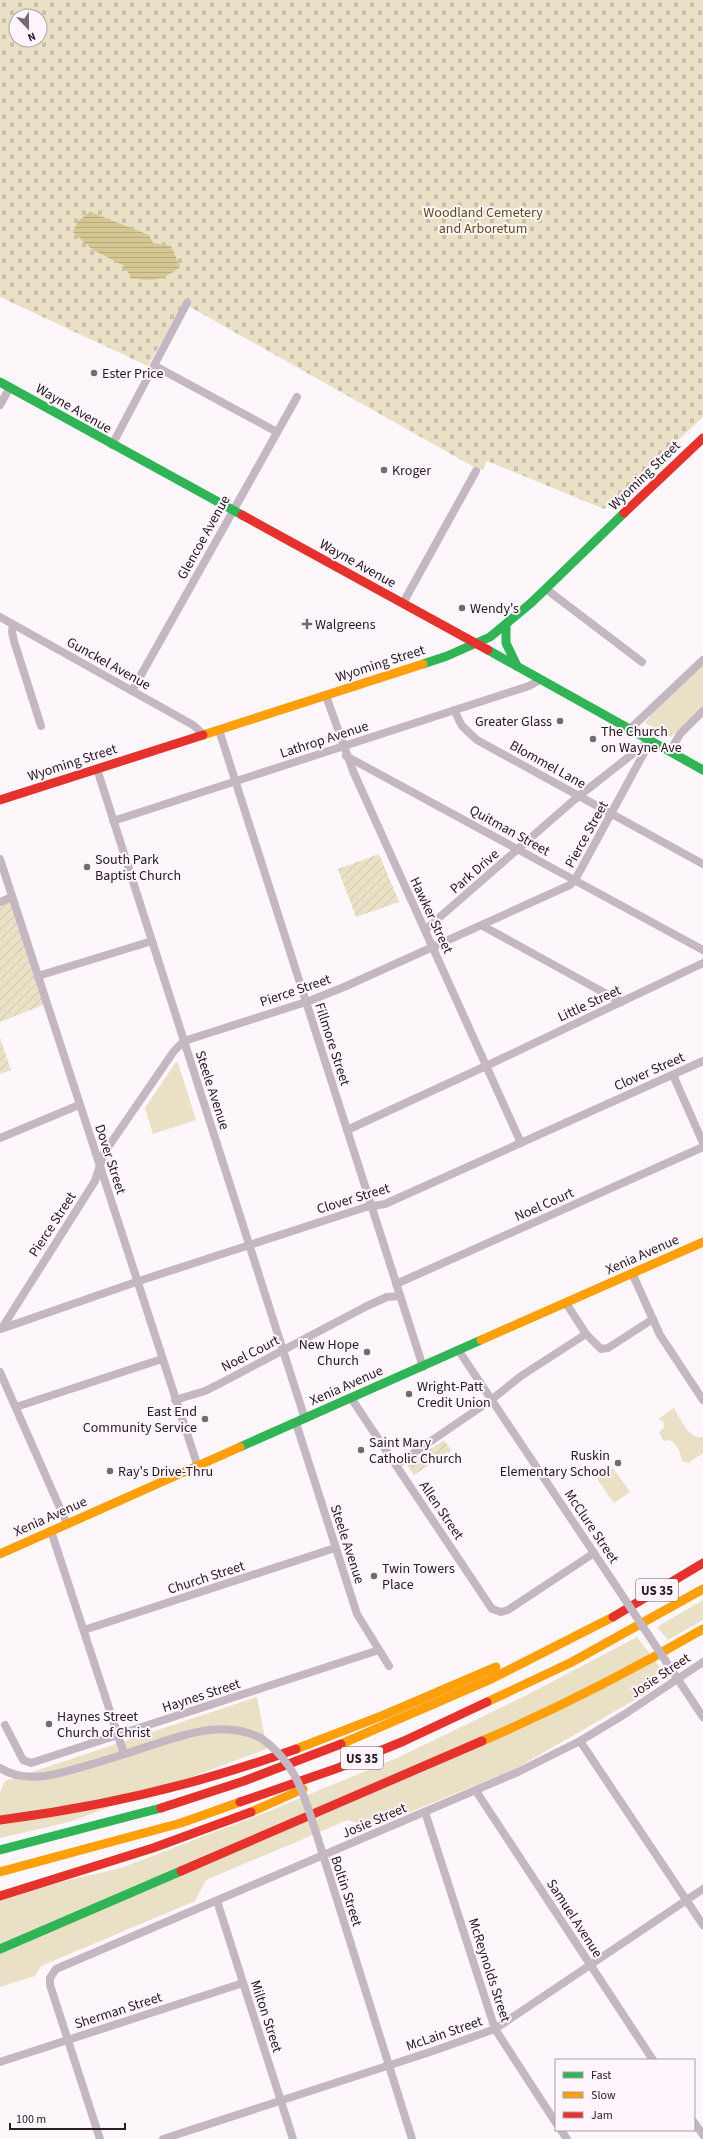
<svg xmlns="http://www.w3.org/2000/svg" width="703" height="2139" viewBox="0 0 703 2139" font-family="'Source Sans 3',sans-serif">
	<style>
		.green { fill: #e9e0c6 }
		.cemetery { fill: url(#cemetery-stones); fill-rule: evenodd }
		.garden { fill: url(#garden-furrows) }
		.water { fill: url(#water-rules) }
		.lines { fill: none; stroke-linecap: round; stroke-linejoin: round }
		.street { stroke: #c5b7c2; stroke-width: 8 }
		.fast { stroke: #30b455; stroke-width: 9 }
		.slow { stroke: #ff9f0a; stroke-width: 9 }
		.jam { stroke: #e5322d; stroke-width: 9 }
		.street-bridge { stroke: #c5b7c2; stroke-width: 8 }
		.poi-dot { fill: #716b70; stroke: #fff5fd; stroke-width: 1.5 }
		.labels { text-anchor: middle; stroke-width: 4; stroke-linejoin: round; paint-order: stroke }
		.shield { fill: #fff5fd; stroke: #676065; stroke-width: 1 }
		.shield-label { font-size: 13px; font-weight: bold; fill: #262024 }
		.park-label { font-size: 14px; fill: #5d5014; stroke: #fff5fd }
		.poi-label { font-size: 14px; fill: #262024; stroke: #fff5fd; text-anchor: start }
		.street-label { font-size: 14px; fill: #262024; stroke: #fff5fd }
	</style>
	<defs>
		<pattern id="cemetery-stones" width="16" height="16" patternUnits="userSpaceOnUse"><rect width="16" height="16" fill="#e9e0c6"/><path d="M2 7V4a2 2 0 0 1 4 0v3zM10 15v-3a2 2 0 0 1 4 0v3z" fill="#c8c0aa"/></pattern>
		<pattern id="garden-furrows" width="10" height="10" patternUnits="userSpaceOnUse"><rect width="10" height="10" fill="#e9e0c6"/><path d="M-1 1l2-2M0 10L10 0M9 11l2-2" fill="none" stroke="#c8c0aa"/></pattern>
		<pattern id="water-rules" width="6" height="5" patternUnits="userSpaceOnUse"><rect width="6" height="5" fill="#d5c792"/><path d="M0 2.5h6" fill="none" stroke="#b7ab7e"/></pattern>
	</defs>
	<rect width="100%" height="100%" fill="#fdf7fc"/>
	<!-- green -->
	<g class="green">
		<path d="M703,660V711L680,734L676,732L671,737L645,723L650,717L649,712Z"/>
		<path d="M176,1062L178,1063L196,1120L153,1134L145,1108Z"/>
		<path d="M674,1408C680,1418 689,1440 703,1437V1453L688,1463L682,1461C680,1451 678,1446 670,1440L664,1441L659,1433L664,1427L663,1421L658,1419Z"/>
		<path d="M613,1468L630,1492L614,1503L597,1479Z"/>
		<path d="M703,1600V1620L668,1640L657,1627Z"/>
		<path d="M637,1637L659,1666L650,1691L517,1768L372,1828L348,1820L206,1880L195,1901L41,1966L35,1976L0,1987V1896L121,1868L262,1814L397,1758L525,1696Z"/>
		<path d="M257,1697L267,1749L69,1822L0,1838V1792L5,1781Z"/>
	</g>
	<!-- cemetery -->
	<path class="cemetery" d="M0,0H703V417L604,509L487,461L482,470L474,467L183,303L148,366L0,297ZM16,16H40V40H16Z"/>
	<!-- garden -->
	<g class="garden">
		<path d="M379,854L399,902L356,917L338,869Z"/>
		<path d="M12,897L46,1004L0,1022V902Z"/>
		<path d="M0,1038L11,1070L0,1074Z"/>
		<path d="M444,1440L451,1450L414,1475L407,1465Z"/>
	</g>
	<!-- water -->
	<path class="water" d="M90,212L149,235L153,243L171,246L180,267C163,280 153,282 132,278L123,265L93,250L73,232L78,221Z"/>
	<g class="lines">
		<!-- street -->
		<g class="street">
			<path d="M155,366L277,432"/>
			<path d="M0,405L10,387"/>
			<path d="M112,445L187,303"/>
			<path d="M546,589L642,662"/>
			<path d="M403,603L476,471"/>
			<path d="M0,617L193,725L204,735"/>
			<path d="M13,625L12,632L14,641L41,726"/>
			<path d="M132,691L297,397"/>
			<path d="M326,696L353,771L521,1143"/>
			<path d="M454,710L462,726L477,740L703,864"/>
			<path d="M631,728L703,660"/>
			<path d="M219,730L423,1367"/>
			<path d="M670,751L680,734L703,711"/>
			<path d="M346,756L703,950"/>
			<path d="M97,769L305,1419"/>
			<path d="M113,821L529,686L538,681L537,677"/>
			<path d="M0,859L198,1467"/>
			<path d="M0,902L12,897"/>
			<path d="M483,926L621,1002"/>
			<path d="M425,930L574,800L649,741"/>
			<path d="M38,976L152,941"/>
			<path d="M673,1075L703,1143"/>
			<path d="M347,1130L486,1066L703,963"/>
			<path d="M0,1138L79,1105"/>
			<path d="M632,1273L660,1335L703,1400"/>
			<path d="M396,1284L703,1147"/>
			<path d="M566,1303L586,1334L601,1349L608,1348L653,1319"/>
			<path d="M2,1328L95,1181L104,1153L174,1051L184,1041L309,1001L344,987L570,885L575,880L651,740"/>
			<path d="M1,1329L139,1281L366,1207L385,1204L703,1061"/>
			<path d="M459,1351L612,1580"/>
			<path d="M0,1372L67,1524"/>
			<path d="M351,1398L492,1609L501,1612L508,1610L594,1553"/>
			<path d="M175,1400L205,1391L221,1383L367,1306L387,1297L400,1296"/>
			<path d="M16,1407L162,1359"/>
			<path d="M296,1423L357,1614L389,1666"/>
			<path d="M396,1465L491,1400L521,1376L586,1334"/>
			<path d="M51,1531L124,1754"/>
			<path d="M84,1630L335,1548"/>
			<path d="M669,1666L703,1717"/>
			<path d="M5,1725L23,1760L31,1763L379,1650"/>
			<path d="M580,1741L703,1925"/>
			<path d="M0,1768C26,1784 55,1775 82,1767C104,1761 125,1754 146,1747C184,1735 223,1719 261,1738"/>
			<path d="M476,1791L653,2060"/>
			<path d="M425,1812L495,2029L556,2123"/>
			<path d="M318,1839L412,2139"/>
			<path d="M217,1901L293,2139"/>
			<path d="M0,2062L243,1983"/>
			<path d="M694,2122L703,2135"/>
			<path d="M561,2130L567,2139"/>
			<path d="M100,2139L50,1985V1978L56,1969L518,1772L580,1741L625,1714L703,1662"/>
			<path d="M163,2139L433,2051L495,2029L703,1889"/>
		</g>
		<!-- fast -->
		<g class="fast">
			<path d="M0,382L242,515"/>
			<path d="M506,625V643L517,666"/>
			<path d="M488,650L703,770"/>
			<path d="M423,664L447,656L490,637L531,603L624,513"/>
			<path d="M240,1447L481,1340"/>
			<path d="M0,1850L161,1808"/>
			<path d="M0,1949L181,1871"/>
		</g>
		<!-- slow -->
		<g class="slow">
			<path d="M203,735L423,664"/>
			<path d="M481,1340L703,1242"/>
			<path d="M0,1554L240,1447"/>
			<path d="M487,1702L572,1662L703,1589"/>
			<path d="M482,1741C559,1708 631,1671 703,1629"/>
			<path d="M341,1744L491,1679L613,1617"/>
			<path d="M296,1749L384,1715L496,1667"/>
			<path d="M251,1812L303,1789"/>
			<path d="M0,1872L181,1823L240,1802"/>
		</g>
		<!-- jam -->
		<g class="jam">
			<path d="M624,513L703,438"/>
			<path d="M242,515L488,650"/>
			<path d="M0,800L203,735"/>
			<path d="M613,1617L703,1563"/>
			<path d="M240,1802L338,1768L404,1741L487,1702"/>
			<path d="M161,1808L244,1781L341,1744"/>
			<path d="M0,1820C101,1807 200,1784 296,1749"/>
			<path d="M181,1871L482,1741"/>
			<path d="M0,1896L153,1848L251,1812"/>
		</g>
		<!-- street-bridge -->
		<g class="street-bridge">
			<path d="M612,1580L669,1666"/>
			<path d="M261,1738C298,1764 305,1799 318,1839"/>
		</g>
	</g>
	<!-- markers -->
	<g class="poi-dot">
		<circle cx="94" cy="373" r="4"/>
		<circle cx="384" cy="470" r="4"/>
		<circle cx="462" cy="608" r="4"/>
		<path d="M305 618h4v4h4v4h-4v4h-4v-4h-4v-4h4z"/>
		<circle cx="560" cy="721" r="4"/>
		<circle cx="593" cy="739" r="4"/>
		<circle cx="87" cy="867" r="4"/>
		<circle cx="367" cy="1352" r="4"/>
		<circle cx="409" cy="1394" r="4"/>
		<circle cx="205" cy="1419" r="4"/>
		<circle cx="361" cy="1450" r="4"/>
		<circle cx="618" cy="1463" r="4"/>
		<circle cx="110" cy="1471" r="4"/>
		<circle cx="374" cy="1576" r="4"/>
		<circle cx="49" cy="1724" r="4"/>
	</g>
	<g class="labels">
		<!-- shield labels -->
		<g class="shield">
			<rect x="636" y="1579" width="42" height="22" rx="3"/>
			<rect x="341" y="1747" width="42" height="22" rx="3"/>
		</g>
		<g class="shield-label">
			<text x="657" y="1595">US 35</text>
			<text x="362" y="1763">US 35</text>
		</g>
		<!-- park labels -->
		<g class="park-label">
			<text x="483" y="217">Woodland Cemetery<tspan x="483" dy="16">and Arboretum</tspan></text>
		</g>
		<!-- poi labels -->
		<g class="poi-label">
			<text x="102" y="378">Ester Price</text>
			<text x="392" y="475">Kroger</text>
			<text x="470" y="613">Wendy's</text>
			<text x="315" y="629">Walgreens</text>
			<text x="552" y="726" text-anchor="end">Greater Glass</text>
			<text x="601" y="736">The Church<tspan x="601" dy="16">on Wayne Ave</tspan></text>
			<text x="95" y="864">South Park<tspan x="95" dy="16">Baptist Church</tspan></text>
			<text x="359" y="1349" text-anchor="end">New Hope<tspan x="359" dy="16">Church</tspan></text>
			<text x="417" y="1391">Wright-Patt<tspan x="417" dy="16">Credit Union</tspan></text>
			<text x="197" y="1416" text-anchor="end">East End<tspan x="197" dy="16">Community Service</tspan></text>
			<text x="369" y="1447">Saint Mary<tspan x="369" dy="16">Catholic Church</tspan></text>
			<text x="610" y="1460" text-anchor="end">Ruskin<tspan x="610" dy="16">Elementary School</tspan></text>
			<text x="118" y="1476">Ray's Drive-Thru</text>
			<text x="382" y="1573">Twin Towers<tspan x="382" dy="16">Place</tspan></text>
			<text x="57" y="1721">Haynes Street<tspan x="57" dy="16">Church of Christ</tspan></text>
		</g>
		<!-- street labels -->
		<g class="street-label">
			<text transform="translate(74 408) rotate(30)" y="5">Wayne Avenue</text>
			<text transform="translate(644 475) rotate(-44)" y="5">Wyoming Street</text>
			<text transform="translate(203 537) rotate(-61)" y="5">Glencoe Avenue</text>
			<text transform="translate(358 563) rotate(29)" y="5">Wayne Avenue</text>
			<text transform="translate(109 663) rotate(29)" y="5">Gunckel Avenue</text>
			<text transform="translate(380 663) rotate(-18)" y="5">Wyoming Street</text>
			<text transform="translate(324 739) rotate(-18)" y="5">Lathrop Avenue</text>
			<text transform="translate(72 762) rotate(-18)" y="5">Wyoming Street</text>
			<text transform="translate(548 764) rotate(29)" y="5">Blommel Lane</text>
			<text transform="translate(510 830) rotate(29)" y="5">Quitman Street</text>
			<text transform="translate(586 834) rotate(-61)" y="5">Pierce Street</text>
			<text transform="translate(474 871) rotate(-41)" y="5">Park Drive</text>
			<text transform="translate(432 915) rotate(65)" y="5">Hawker Street</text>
			<text transform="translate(295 990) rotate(-19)" y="5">Pierce Street</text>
			<text transform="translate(589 1003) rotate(-25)" y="5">Little Street</text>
			<text transform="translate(333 1044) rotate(72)" y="5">Fillmore Street</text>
			<text transform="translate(649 1071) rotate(-24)" y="5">Clover Street</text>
			<text transform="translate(213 1090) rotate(72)" y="5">Steele Avenue</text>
			<text transform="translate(111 1159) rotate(72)" y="5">Dover Street</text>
			<text transform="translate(353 1198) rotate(-17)" y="5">Clover Street</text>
			<text transform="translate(544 1204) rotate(-24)" y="5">Noel Court</text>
			<text transform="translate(52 1224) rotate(-57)" y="5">Pierce Street</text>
			<text transform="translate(642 1254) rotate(-24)" y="5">Xenia Avenue</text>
			<text transform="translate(250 1353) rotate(-27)" y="5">Noel Court</text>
			<text transform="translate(346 1385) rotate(-24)" y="5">Xenia Avenue</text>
			<text transform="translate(442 1510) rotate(56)" y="5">Allen Street</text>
			<text transform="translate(50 1516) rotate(-24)" y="5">Xenia Avenue</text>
			<text transform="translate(592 1526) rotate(56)" y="5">McClure Street</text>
			<text transform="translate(348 1544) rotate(72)" y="5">Steele Avenue</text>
			<text transform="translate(206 1577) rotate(-18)" y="5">Church Street</text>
			<text transform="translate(660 1675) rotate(-34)" y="5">Josie Street</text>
			<text transform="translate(201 1695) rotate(-18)" y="5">Haynes Street</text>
			<text transform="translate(374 1820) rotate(-23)" y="5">Josie Street</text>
			<text transform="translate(347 1891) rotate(72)" y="5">Boltin Street</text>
			<text transform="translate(575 1918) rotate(57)" y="5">Samuel Avenue</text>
			<text transform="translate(490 1970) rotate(72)" y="5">McReynolds Street</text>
			<text transform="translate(118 2010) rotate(-18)" y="5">Sherman Street</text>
			<text transform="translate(267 2016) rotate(72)" y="5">Milton Street</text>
			<text transform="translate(444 2033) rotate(-19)" y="5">McLain Street</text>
		</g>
	</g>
	<!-- legend -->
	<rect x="555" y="2059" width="140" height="72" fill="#fff5fd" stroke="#a8a0a6"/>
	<rect x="563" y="2072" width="20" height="6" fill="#30b455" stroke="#a8a0a6"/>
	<text x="591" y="2079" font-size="12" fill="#262024">Fast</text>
	<rect x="563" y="2092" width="20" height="6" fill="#ff9f0a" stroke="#a8a0a6"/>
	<text x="591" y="2099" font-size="12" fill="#262024">Slow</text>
	<rect x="563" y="2112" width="20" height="6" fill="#e5322d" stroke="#a8a0a6"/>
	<text x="591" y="2119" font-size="12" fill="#262024">Jam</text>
	<!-- north arrow -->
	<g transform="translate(28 28) rotate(158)"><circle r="19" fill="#fff5fd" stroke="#a8a0a6"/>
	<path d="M0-3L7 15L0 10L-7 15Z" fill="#716b70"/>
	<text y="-6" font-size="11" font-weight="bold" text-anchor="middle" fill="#262024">N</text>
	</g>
	<!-- scale -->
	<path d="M10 2123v6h115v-6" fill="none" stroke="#262024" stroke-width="2"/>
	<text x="16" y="2123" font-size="12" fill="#262024" stroke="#fff5fd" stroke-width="3" paint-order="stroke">100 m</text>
</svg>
